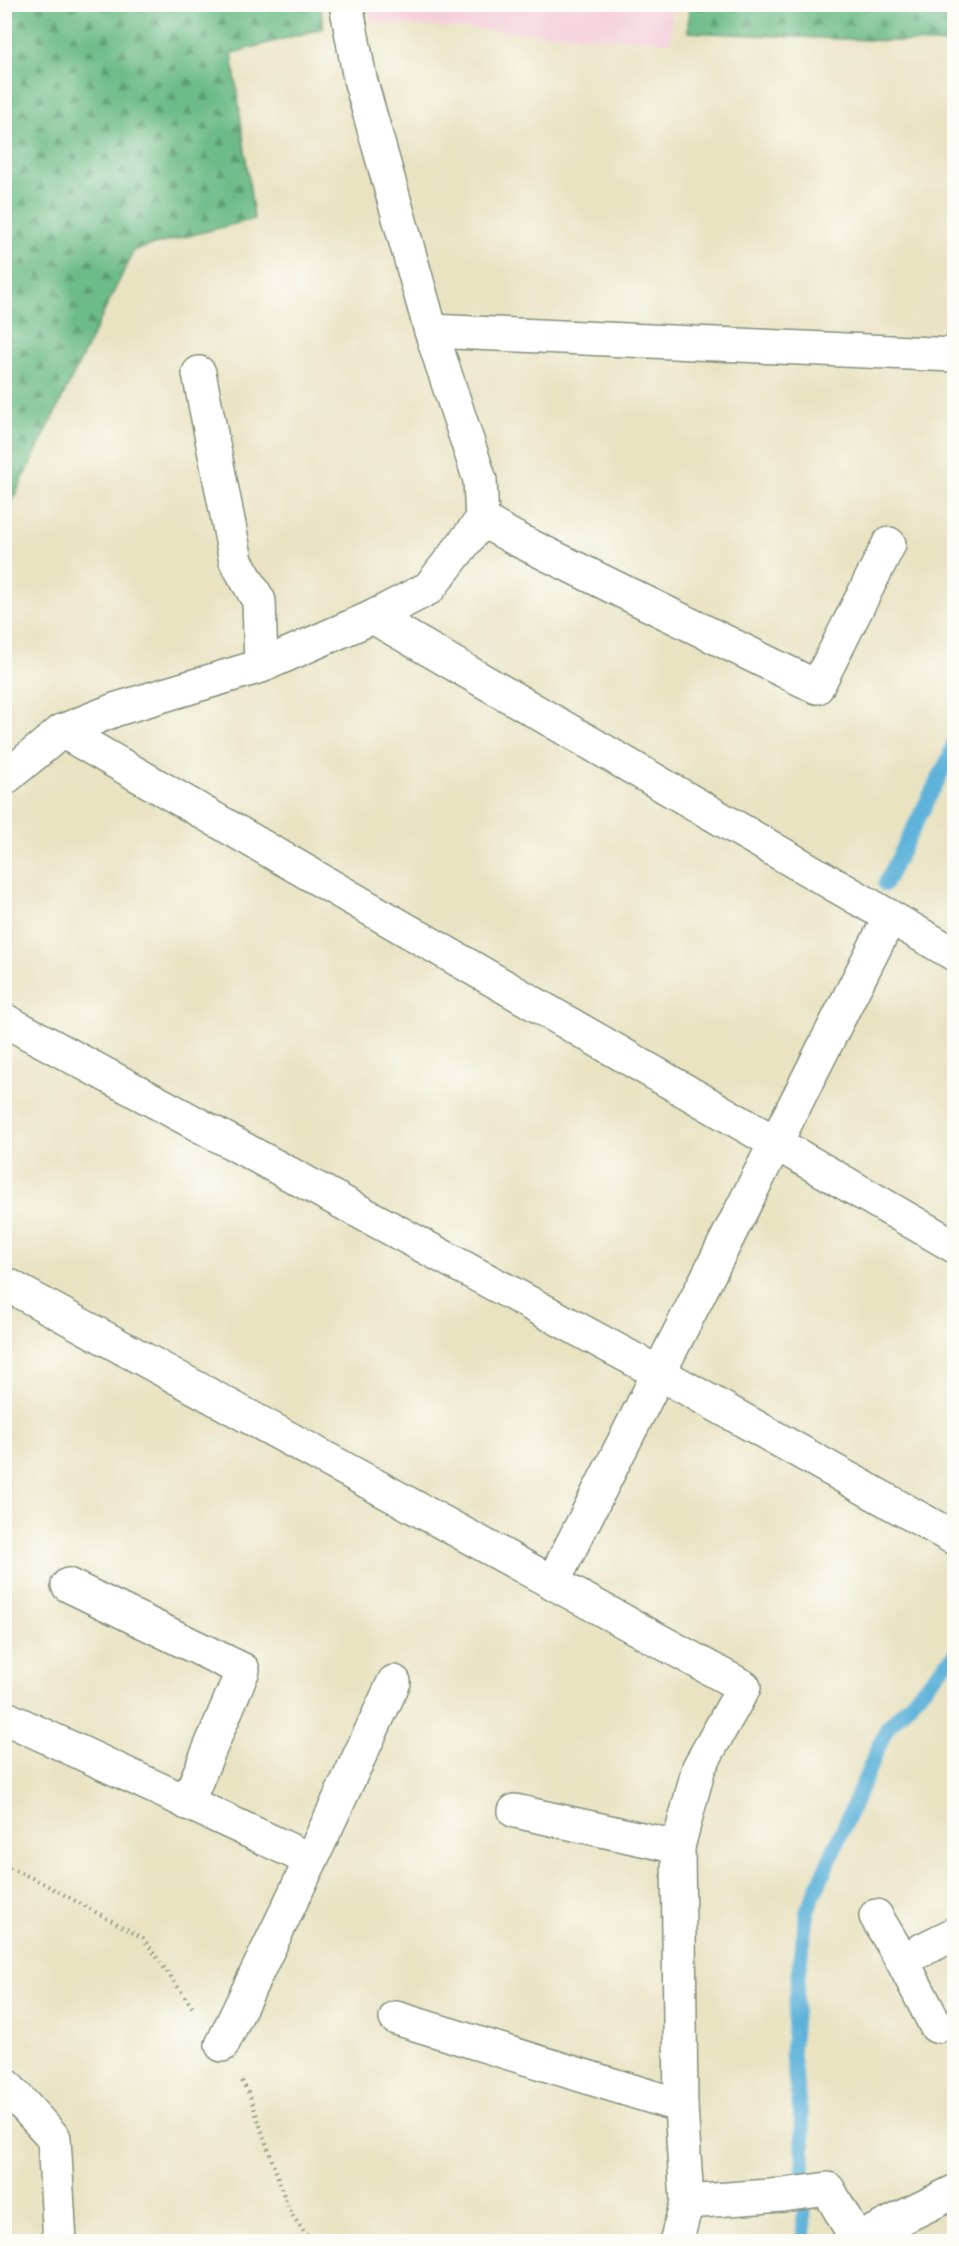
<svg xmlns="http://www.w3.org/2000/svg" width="959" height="2246" viewBox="0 0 959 2246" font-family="'IM FELL Great Primer',serif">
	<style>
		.built { fill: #f5cfda }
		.forest { fill: url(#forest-firs); stroke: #467c5e; stroke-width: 1.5 }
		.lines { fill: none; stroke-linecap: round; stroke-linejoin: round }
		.stream { stroke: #5eb3da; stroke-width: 15 }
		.minor-casing { stroke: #84907b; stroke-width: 36 }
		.path { stroke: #84907b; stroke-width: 4; stroke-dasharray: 1.5 4.5; stroke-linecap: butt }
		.minor { stroke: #fff; stroke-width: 33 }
	</style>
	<defs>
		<pattern id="forest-firs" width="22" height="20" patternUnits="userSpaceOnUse" patternTransform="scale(1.5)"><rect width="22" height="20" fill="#6dbc87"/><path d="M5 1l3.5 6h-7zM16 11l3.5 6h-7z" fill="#599a6f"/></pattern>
	</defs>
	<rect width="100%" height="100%" fill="#fdfcf7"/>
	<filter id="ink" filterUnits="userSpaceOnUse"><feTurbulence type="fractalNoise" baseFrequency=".0167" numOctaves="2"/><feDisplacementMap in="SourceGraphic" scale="12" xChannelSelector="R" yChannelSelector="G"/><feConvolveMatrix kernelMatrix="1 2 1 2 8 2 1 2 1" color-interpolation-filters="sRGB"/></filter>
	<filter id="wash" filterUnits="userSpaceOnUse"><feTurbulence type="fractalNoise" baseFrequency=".008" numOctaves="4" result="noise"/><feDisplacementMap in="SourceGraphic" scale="24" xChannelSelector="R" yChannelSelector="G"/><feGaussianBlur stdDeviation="1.35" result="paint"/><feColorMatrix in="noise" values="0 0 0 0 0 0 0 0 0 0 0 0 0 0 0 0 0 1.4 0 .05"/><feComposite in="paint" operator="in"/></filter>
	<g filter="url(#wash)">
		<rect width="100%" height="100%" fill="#e9e3c2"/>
		<!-- built -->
		<path class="built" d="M369,5H672L671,42L387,24L371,21Z"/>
		<!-- forest -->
		<g class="forest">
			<path d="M5,4L320,5L324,28L232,53L254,219L134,250L5,516Z"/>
			<path d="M689,5H954V44L688,32Z"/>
		</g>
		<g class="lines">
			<!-- stream -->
			<g class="stream">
				<path d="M885,884L949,758L954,741"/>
				<path d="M804,2242L803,2130L792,2055L798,1976L807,1911L887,1728L954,1655"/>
			</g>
		</g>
	</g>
	<g filter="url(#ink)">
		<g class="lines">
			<defs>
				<g id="minor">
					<path d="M431,331L954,355"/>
					<path d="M199,373L236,561L259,601L261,666"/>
					<path d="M482,520L516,539L817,687L889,544"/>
					<path d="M373,617L954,954"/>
					<path d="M62,731L954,1246"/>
					<path d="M4,779L62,731L117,709L261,666L373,617L429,588L482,520L480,480L431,331L360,79L346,4"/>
					<path d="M4,1020L661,1374L954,1538"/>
					<path d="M4,1283L744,1687L699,1767L678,1847L681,2106L687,2202L783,2195L828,2189L857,2240L954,2192"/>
					<path d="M553,1582C667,1361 776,1138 890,917"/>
					<path d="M68,1585L243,1670L187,1803"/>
					<path d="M4,1717L311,1860L394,1682"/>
					<path d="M515,1811L678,1847"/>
					<path d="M876,1916L902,1960L936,2026"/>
					<path d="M902,1960L954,1934"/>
					<path d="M396,2018L681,2106"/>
					<path d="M222,2045L311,1860"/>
					<path d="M4,2083L54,2138L60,2242"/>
					<path d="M676,2242L687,2202"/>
				</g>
			</defs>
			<!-- minor casing -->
			<use href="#minor" class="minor-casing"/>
			<!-- path -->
			<g class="path">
				<path d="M4,1866L39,1881L143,1938L193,2008"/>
				<path d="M242,2081L250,2096L289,2210L306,2235L340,2242"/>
			</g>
			<!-- minor -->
			<use href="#minor" class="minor"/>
		</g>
	</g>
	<!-- margin -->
	<rect width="959" height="2246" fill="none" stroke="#fdfcf7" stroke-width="24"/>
</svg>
